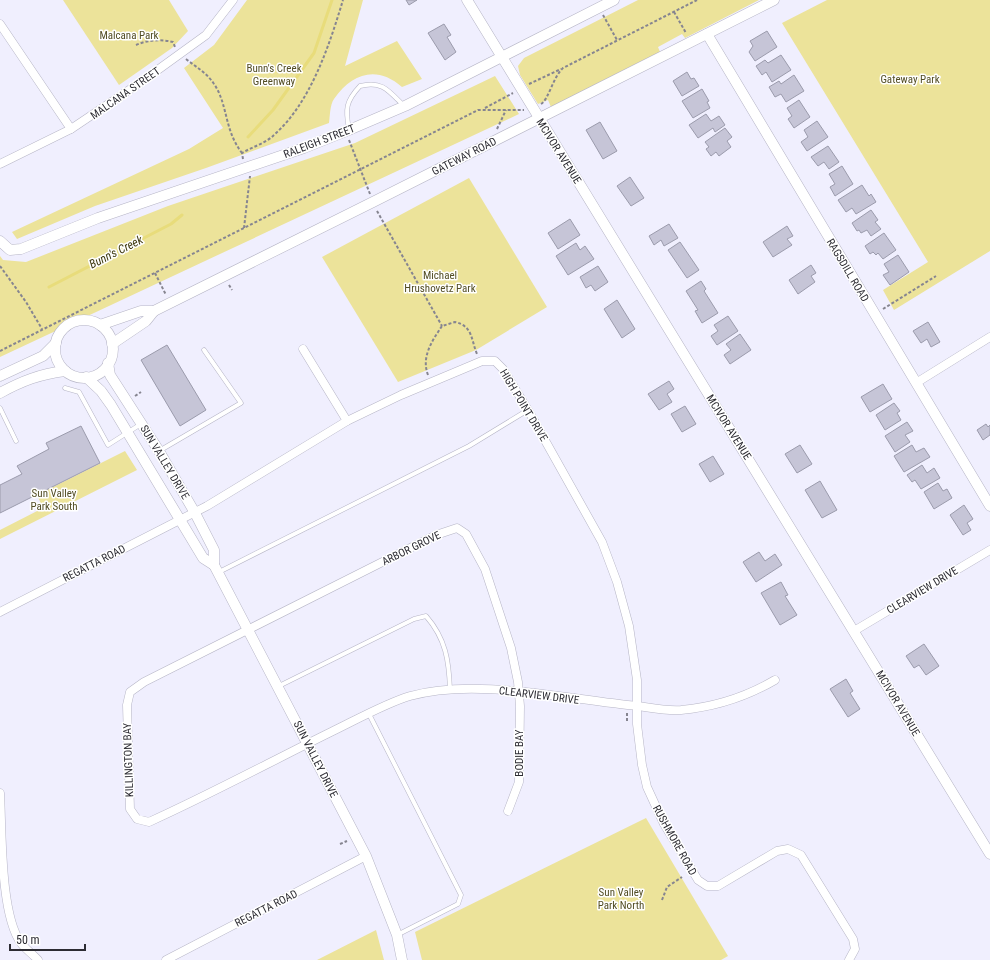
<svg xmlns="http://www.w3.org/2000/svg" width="990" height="960" viewBox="0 0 990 960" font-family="'Roboto Condensed',sans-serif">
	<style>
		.green { fill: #ece39a }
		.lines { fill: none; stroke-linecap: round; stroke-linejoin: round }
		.stream { stroke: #e8dc7b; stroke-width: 3 }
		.building { fill: #c6c5d7; stroke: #9b9bac }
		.service-casing { stroke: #b6b5c6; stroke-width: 5 }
		.minor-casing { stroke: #b6b5c6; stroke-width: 9 }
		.tertiary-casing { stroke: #b6b5c6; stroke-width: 11 }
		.path { stroke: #868590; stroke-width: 2; stroke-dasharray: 3 2; stroke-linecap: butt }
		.service { stroke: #fff; stroke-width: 4 }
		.minor { stroke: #fff; stroke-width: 8 }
		.tertiary { stroke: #fff; stroke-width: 10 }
		.labels { text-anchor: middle; stroke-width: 3; stroke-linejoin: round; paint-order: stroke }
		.park-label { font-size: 11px; fill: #524d24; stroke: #fff }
		.street-label { font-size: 11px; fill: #2d2c33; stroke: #fff }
		.water-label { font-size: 12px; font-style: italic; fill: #3e390f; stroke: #fff }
	</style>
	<rect width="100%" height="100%" fill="#f0effe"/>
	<!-- green -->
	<g class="green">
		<path d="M63,0H169L188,31L172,48L119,85Z"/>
		<path d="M247,0H363L345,66L397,41L422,79L402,87C377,65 352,73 334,99C330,104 330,116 329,123L206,168L95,206L17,239L12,232L189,149L223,128L184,68L214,45Z"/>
		<path d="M638,0H759L685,38L682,34L658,47L660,52L551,107L548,100L538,104L520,75L518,66L524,58Z"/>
		<path d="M827,0H990V251L894,310L883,290L928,262L782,23Z"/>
		<path d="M495,76L519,114L0,357V256L3,260L26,262L168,206L355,143Z"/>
		<path d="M469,178L547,307L476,350L398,382L322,257Z"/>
		<path d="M125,451L137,470L0,539V530L43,508L37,495Z"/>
		<path d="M646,818L728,956L721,960H422L415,932Z"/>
		<path d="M376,930L384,960H317Z"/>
	</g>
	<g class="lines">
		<!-- stream -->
		<g class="stream">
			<path d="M248,137L273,110L314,53L332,0"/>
			<path d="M49,287L171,224L182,215"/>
		</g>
	</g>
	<!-- building -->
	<g class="building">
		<path d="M406,0H417L409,5Z"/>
		<path d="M444,24L451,35L447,37L456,52L445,60L428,33Z"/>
		<path d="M767,31L777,47L755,61L749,52L753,46L750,41Z"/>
		<path d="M781,55L791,70L772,82L766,72L762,75L756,66L765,60L768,63Z"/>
		<path d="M687,72L691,79L694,78L699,86L682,96L673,81Z"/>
		<path d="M794,75L804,91L786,102L781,94L775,97L769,87L779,81L781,84Z"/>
		<path d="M702,89L709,101L707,102L710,108L693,118L682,101Z"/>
		<path d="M799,100L810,117L794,128L788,119L792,116L787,108Z"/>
		<path d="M706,114L711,121L719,116L725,125L715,132L713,128L698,138L689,125Z"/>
		<path d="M817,121L828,137L807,151L801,142L808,137L804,130Z"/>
		<path d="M600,122L617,151L603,159L586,130Z"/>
		<path d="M725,128L732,137L727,141L731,147L719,156L716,152L711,156L706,149L709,147L705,142Z"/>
		<path d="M828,146L839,162L829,169L824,162L818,166L811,157Z"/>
		<path d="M842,166L853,184L835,196L830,187L835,184L829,174Z"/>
		<path d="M630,177L644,198L631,206L617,186Z"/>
		<path d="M862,185L869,196L871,194L876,202L856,214L852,208L846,212L838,200Z"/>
		<path d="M871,210L878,220L875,222L881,229L871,236L867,230L861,233L859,230L857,231L852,223Z"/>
		<path d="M570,219L580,235L558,249L548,233Z"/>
		<path d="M669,224L678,238L664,246L661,240L654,245L649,236Z"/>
		<path d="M787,226L793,236L787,239L792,245L773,257L763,242Z"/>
		<path d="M884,233L896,250L883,259L878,253L876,255L873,252L870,254L865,246Z"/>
		<path d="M680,242L699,270L687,278L668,250Z"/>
		<path d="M576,243L580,250L585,246L594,259L568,275L556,256Z"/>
		<path d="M898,255L909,272L890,285L883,275L889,272L884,264Z"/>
		<path d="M811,265L816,273L811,276L815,282L798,294L789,280Z"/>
		<path d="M598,266L608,282L595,291L591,285L586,288L580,277Z"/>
		<path d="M701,281L706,289L704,291L718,313L702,323L695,311L698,310L686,291Z"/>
		<path d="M617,300L635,329L622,338L604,309Z"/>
		<path d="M728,316L738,331L717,345L711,336L718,331L714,325Z"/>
		<path d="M928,322L940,342L931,347L927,339L921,343L913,331Z"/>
		<path d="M740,334L751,350L730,364L724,355L731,350L726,344Z"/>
		<path d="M167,345L206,410L180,426L141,360Z"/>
		<path d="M669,381L674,389L667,394L672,402L659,410L648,394Z"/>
		<path d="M883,384L892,399L870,412L861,397Z"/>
		<path d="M894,403L900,411L897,413L901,420L885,430L876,415Z"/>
		<path d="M685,406L696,424L682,432L671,414Z"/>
		<path d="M907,422L913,431L905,435L910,442L895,452L885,436Z"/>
		<path d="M986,424L988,427L990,425V435L983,440L977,430Z"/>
		<path d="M81,426L100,463L0,513V485L22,474L17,466L49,449L46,443Z"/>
		<path d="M800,445L812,464L797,473L785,454Z"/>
		<path d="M912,445L916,452L924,448L930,457L904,472L894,456Z"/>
		<path d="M713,456L724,474L710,482L699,464Z"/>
		<path d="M922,465L927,473L934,468L940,478L921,489L915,480L912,482L907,475Z"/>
		<path d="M820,481L837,510L822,518L805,490Z"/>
		<path d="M938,483L943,491L947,489L952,498L934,509L924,492Z"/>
		<path d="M964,505L973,519L967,523L971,530L963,535L950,515Z"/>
		<path d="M759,552L765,561L775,554L782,565L756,582L743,562Z"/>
		<path d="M781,582L788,595L785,596L797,615L780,625L761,593Z"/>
		<path d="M924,644L939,666L926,675L919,665L914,668L906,656Z"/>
		<path d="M846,679L853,691L850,693L860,709L848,717L830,689Z"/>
	</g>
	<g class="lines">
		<defs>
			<g id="service">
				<path d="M349,129C345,109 346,101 360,86C382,80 389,91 404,106"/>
				<path d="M65,388L79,392L108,445L141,424"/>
				<path d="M0,408L16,441"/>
				<path d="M159,451L241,403L204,350"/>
				<path d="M219,572L469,446L528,410"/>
				<path d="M279,686L414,619L426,616C446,639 449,661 450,690"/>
				<path d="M369,714L461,895L458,904L397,935"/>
			</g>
			<g id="minor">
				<path d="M0,24L71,129"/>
				<path d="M0,164L71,129L141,82L206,35L233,0"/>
				<path d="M303,349L347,421"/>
				<path d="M916,383L990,337"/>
				<path d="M0,612L207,506L347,421L401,395L482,361H495L503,369L528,410L602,542L617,582L629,626L637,680V724L642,765L647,787L664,824L698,880L707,886H718L777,851L788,849L801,855L853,939L855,949L849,960"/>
				<path d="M854,631L990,550"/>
				<path d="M0,793C2,829 0,915 21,943C25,949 33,954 38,960"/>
				<path d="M508,811L519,782L520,706L518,682L511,648L485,569L466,534L457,528L436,535L144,682L130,692L127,705L130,809L137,819L149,822C211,794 270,762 331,732C354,721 386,703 410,696C476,677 569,700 638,706C652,708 666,711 681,710C714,707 746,697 775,680"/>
				<path d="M166,960L366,856"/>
			</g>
			<g id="tertiary">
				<path d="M467,0L990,854"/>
				<path d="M707,34L990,506"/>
				<path d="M0,241L10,250L21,249L98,218L304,148L349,130L405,106L614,0"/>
				<circle cx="84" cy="349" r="29"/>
				<path d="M100,325L141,311H154L373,202L774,0"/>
				<path d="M112,344L146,321L154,311"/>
				<path d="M108,363L110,375L159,451L195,513L214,550V565L366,856L397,935L402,960"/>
				<path d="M0,376L43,356L56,343"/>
				<path d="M86,377L101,391L111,405L203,558L214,565"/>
				<path d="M0,393C22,381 40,374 65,371"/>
			</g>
		</defs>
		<!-- service casing -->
		<use href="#service" class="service-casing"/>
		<!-- minor casing -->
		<use href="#minor" class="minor-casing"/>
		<!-- tertiary casing -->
		<use href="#tertiary" class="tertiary-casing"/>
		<!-- path -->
		<g class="path">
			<path d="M674,12L686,33"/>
			<path d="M603,15L617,40"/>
			<path d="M136,45C147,40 161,39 173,42L175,47"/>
			<path d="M186,59C196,67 207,73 214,84C228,104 224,130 242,153"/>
			<path d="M529,84L561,69"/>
			<path d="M541,104C549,99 553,77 563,68L697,0"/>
			<path d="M485,108L513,93"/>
			<path d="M497,129L506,110"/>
			<path d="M349,140L370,194"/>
			<path d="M243,159L242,153C252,147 266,143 274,135C311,102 329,46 343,0"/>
			<path d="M377,211L442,326"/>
			<path d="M244,228L250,176"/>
			<path d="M0,266L26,302L42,329"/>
			<path d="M155,273L166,295"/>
			<path d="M229,285L232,290"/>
			<path d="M883,309L936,276"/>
			<path d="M0,351L478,110H524"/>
			<path d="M428,375C421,357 432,341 442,326L455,322C473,326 471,340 477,354"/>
			<path d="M135,396L141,392"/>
			<path d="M627,713V723"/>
			<path d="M340,844L347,841"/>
			<path d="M662,900L667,887L682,877"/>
		</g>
		<!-- service -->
		<use href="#service" class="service"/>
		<!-- minor -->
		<use href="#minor" class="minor"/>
		<!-- tertiary -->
		<use href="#tertiary" class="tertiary"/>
	</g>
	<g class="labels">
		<!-- park labels -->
		<g class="park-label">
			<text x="129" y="39">Malcana Park</text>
			<text x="274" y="72">Bunn's Creek<tspan x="274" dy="13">Greenway</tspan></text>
			<text x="910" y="83">Gateway Park</text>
			<text x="440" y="279">Michael<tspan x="440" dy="13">Hrushovetz Park</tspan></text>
			<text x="54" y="497">Sun Valley<tspan x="54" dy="13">Park South</tspan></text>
			<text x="621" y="896">Sun Valley<tspan x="621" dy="13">Park North</tspan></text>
		</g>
		<!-- street labels -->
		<g class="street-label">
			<text transform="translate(125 93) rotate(-35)" y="4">MALCANA STREET</text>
			<text transform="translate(319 141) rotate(-21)" y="4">RALEIGH STREET</text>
			<text transform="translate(559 151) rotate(58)" y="4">MCIVOR AVENUE</text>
			<text transform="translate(464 156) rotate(-27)" y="4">GATEWAY ROAD</text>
			<text transform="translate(848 270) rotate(59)" y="4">RAGSDILL ROAD</text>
			<text transform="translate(524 405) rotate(59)" y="4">HIGH POINT DRIVE</text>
			<text transform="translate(729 427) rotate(58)" y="4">MCIVOR AVENUE</text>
			<text transform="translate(165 462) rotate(59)" y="4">SUN VALLEY DRIVE</text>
			<text transform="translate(411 548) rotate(-26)" y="4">ARBOR GROVE</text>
			<text transform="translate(94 563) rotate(-27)" y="4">REGATTA ROAD</text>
			<text transform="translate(922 590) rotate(-31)" y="4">CLEARVIEW DRIVE</text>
			<text transform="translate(539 695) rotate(7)" y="4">CLEARVIEW DRIVE</text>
			<text transform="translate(898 703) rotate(59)" y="4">MCIVOR AVENUE</text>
			<text transform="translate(519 753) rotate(-90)" y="4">BODIE BAY</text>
			<text transform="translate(316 759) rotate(63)" y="4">SUN VALLEY DRIVE</text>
			<text transform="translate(128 760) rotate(-92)" y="4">KILLINGTON BAY</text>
			<text transform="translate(675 840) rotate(61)" y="4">RUSHMORE ROAD</text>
			<text transform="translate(266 908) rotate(-27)" y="4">REGATTA ROAD</text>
		</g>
		<!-- water labels -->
		<g class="water-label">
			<text transform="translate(116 252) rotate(-27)" y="4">Bunn's Creek</text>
		</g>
	</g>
	<!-- scale -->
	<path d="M10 944v6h75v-6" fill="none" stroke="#2d2c33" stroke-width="2"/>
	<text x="16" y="944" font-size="12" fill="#2d2c33" stroke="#ffffff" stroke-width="3" paint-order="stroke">50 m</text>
</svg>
